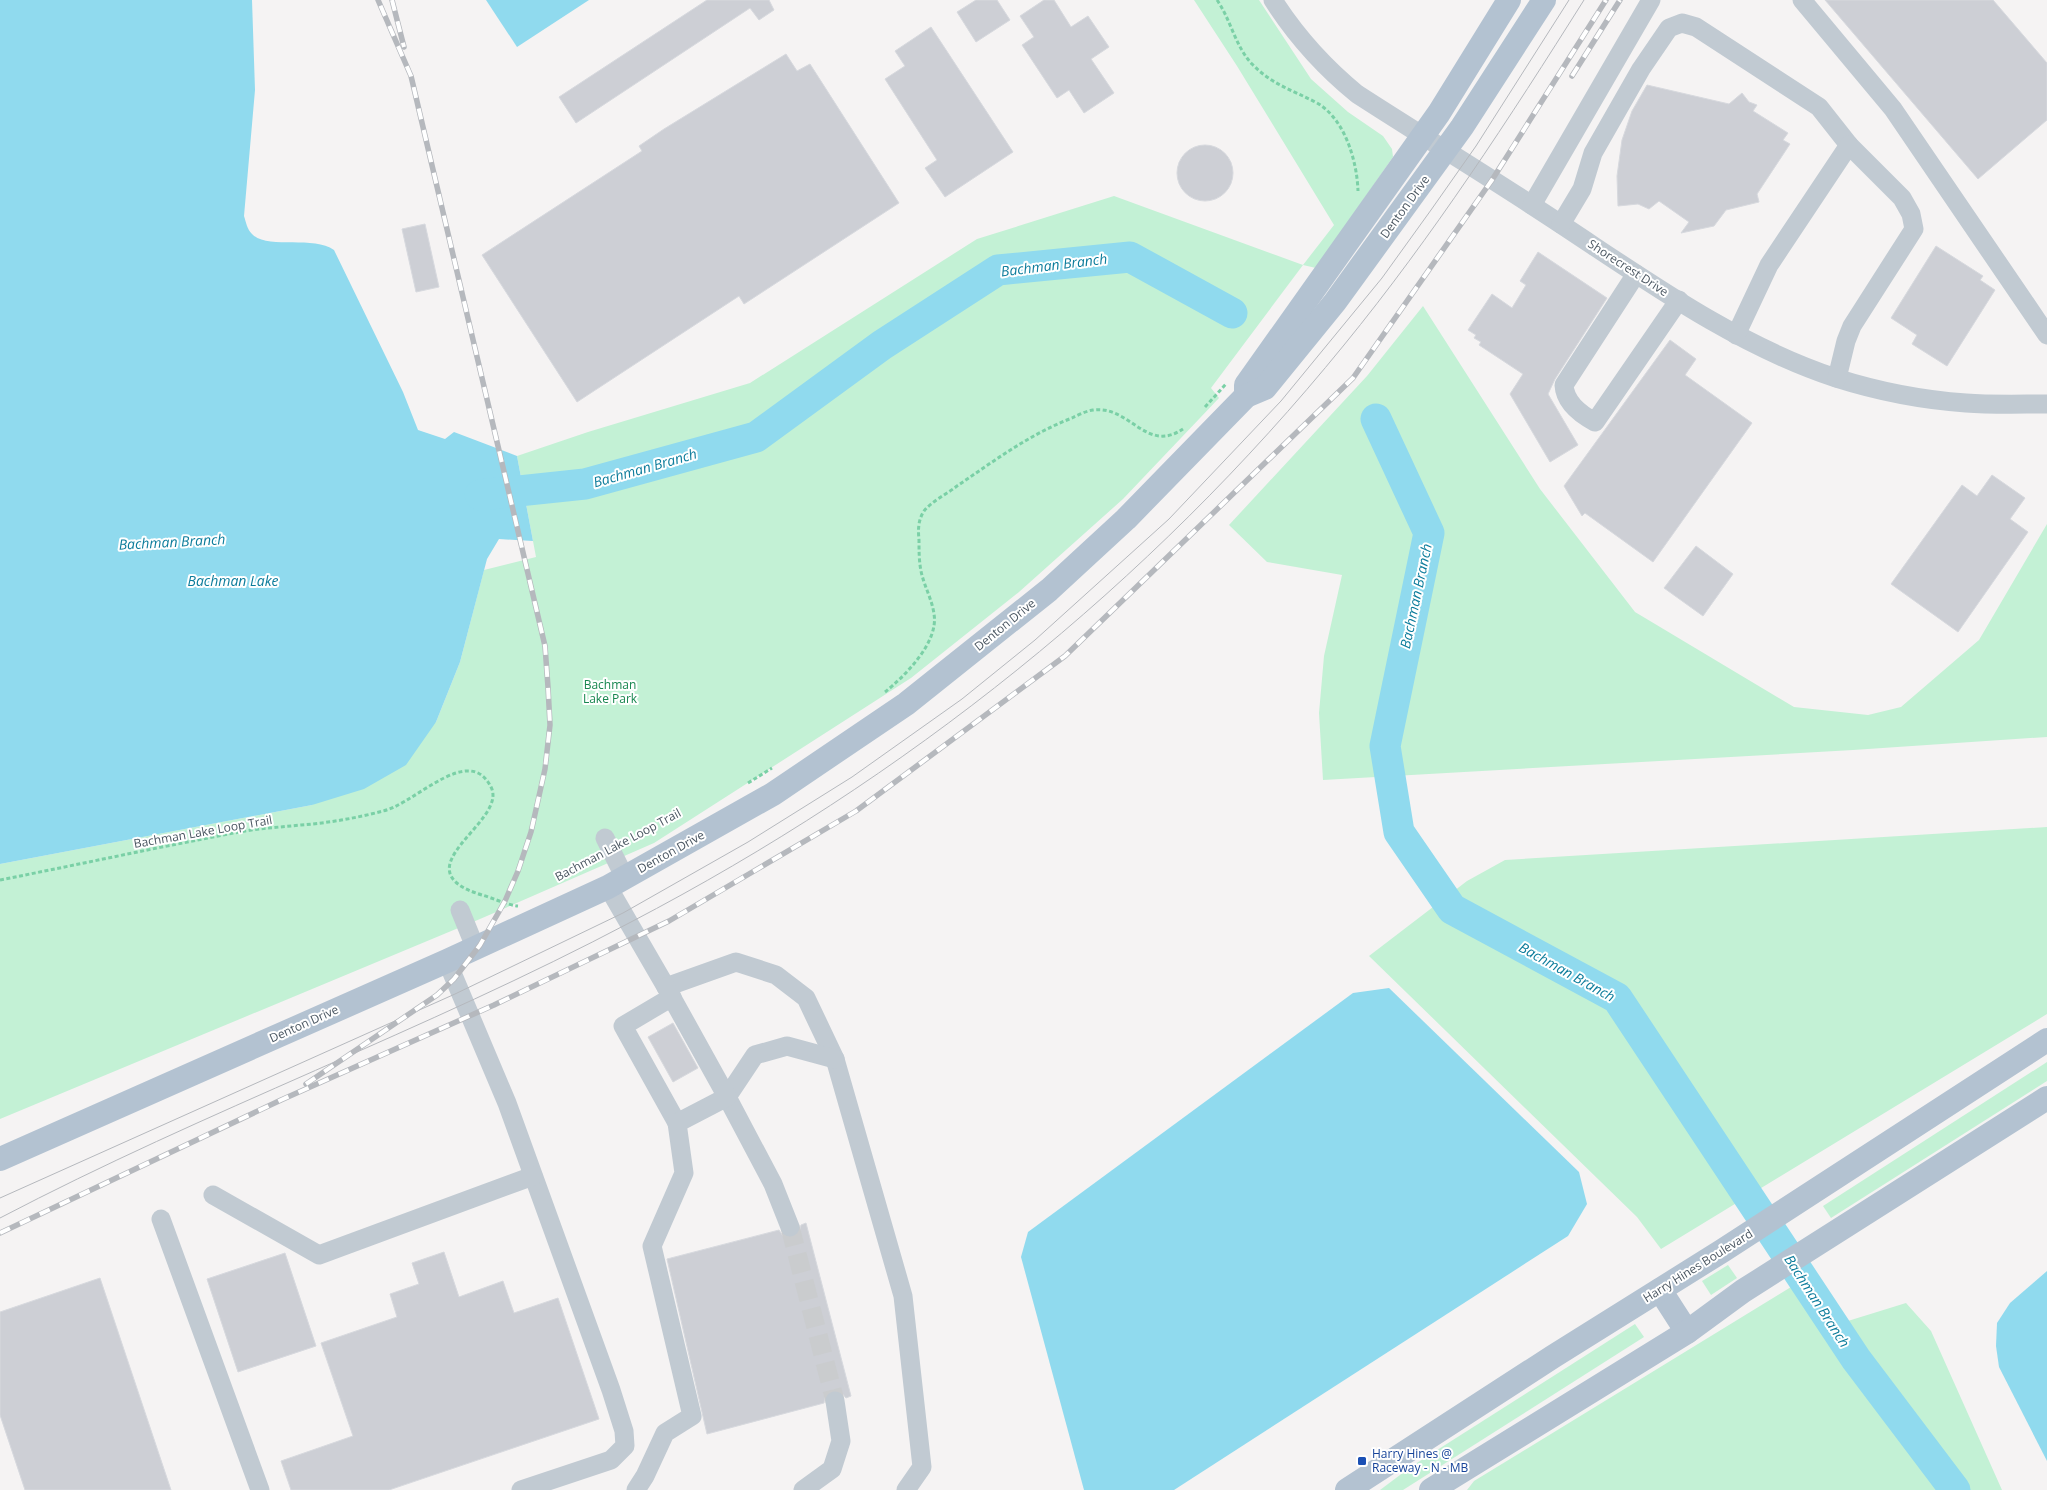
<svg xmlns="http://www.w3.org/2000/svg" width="2047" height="1490" viewBox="0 0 2047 1490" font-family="'Open Sans',sans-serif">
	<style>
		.green { fill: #c3f1d5 }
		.water { fill: #90daee }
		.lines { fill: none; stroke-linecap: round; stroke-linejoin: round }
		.river { stroke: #90daee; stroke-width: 31 }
		.building { fill: #cdcfd5; stroke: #d7d9de }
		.minor-tunnel { stroke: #caccce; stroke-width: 19; stroke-dasharray: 19 9; stroke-linecap: butt }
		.path { stroke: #7ad0a6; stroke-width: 3; stroke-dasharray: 4 2.5; stroke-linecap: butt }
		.minor { stroke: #c1cad2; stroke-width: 19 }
		.major { stroke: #b3c2d1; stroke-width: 24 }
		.tram { stroke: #b5b8bd; stroke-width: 1 }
		.rail-casing { stroke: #b5b8bd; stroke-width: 5.5 }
		.rail { stroke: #fff; stroke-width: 4; stroke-dasharray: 11; stroke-linecap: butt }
		.transit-dot { fill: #1a4fb4; stroke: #fff; stroke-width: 2 }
		.labels { text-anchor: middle; stroke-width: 4; stroke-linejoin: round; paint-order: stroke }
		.street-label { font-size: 12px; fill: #4a5661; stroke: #fff }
		.park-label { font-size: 12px; fill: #17864f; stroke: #fff }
		.transit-label { font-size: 12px; fill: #164399; stroke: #fff; text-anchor: start }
		.water-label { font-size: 14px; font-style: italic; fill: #0c7c9b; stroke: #fff }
	</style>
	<rect width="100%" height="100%" fill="#f5f3f3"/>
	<!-- green -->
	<g class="green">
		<path d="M1194,0H1259L1311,79L1348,112L1383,136L1392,149L1393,157L1316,268L1303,265L1211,388L1219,398L1123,499L1019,592L911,678L654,843L480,919L0,1119V864L312,805L436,722L460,662L484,570L536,557L517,456L588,432L750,383L977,239L1114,196L1303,265L1334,225L1237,66Z"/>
		<path d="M1423,306L1540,489L1635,612L1794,707L1868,715L1901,707L1979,640L2047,524V737L1853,750L1323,780L1319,713L1324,656L1342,575L1267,562L1229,525L1367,376Z"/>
		<path d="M2047,827V1014L1661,1249L1637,1217L1369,956L1467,881L1505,860Z"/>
		<path d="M2047,1062V1081L1831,1218L1823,1206Z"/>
		<path d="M1728,1265L1737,1278L1711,1295L1702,1281Z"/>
		<path d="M1791,1287L1822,1329L1906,1303L1931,1331L2002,1490H1467L1474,1481Z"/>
		<path d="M1635,1324L1644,1337L1403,1490H1380L1412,1466Z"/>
	</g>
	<!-- water -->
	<g class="water">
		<path d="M0,0H252L255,90L244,216C246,222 247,229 252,234C267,250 313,235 334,250L403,392L418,430L445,439L454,432L517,456L533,541L499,539L487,559L460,662L436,722L406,765L364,789L312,805L0,864Z"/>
		<path d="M486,0H589L517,47Z"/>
		<path d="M1389,988L1579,1172L1587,1204L1568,1236L1174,1490H1084L1021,1257L1028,1232L1353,993Z"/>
		<path d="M2047,1271V1461L1999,1367L1996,1346L1997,1323L2010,1303Z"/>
	</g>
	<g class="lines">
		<!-- river -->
		<g class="river">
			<path d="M1376,419L1429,533L1385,746L1399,832L1452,909L1617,998L1856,1359L1955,1490"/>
			<path d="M480,495L585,484L756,437L882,345L998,270L1130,257L1232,313"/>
		</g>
	</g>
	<!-- building -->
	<g class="building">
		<path d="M707,0H769L774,10L759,20L750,8L576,123L559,97Z"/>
		<path d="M976,0H997L1010,20L976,42L957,12Z"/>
		<path d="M1044,0H1054L1071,27L1088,16L1109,47L1091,59L1114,93L1084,113L1069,90L1057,98L1022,45L1034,37L1020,16Z"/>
		<path d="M1825,0H1993L2047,63V120L1978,179Z"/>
		<path d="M931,27L1013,152L945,197L925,168L937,160L885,79L905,66L895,51Z"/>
		<path d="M786,54L797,71L810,64L899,203L744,304L739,296L577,402L482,255L642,151L639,146L664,129Z"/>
		<path d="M1647,85L1729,104L1742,93L1749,102L1757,105L1753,111L1788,133L1783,140L1790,144L1757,194L1759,202L1726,210L1714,226L1681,233L1689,222L1659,201L1649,209L1638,204L1618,206L1617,176L1622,140L1632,111Z"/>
		<circle cx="1205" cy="173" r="28"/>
		<path d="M425,224L439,287L416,292L402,229Z"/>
		<path d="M1936,246L1983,276L1980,280L1995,290L1947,366L1912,344L1917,335L1891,318Z"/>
		<path d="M1538,252L1607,298L1555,379L1548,394L1578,445L1550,462L1510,394L1523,374L1479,345L1481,342L1474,338L1476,335L1468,330L1492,294L1512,308L1526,285L1520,281Z"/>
		<path d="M1670,340L1696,359L1685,375L1752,423L1653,562L1585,513L1582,516L1564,486Z"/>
		<path d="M1992,475L2025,498L2010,519L2028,532L1958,632L1891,584L1962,485L1977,496Z"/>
		<path d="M1696,546L1733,574L1703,616L1664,588Z"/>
		<path d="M673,1023L698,1068L673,1082L648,1037Z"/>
		<path d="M806,1223L851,1396L846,1398L840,1391L833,1390L825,1396L824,1403L707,1434L667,1259L779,1230L783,1236L794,1238L799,1234L801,1225Z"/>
		<path d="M444,1252L459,1297L503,1281L514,1313L558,1298L599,1419L389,1490H291L281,1461L353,1436L321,1343L397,1317L390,1294L419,1284L412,1263Z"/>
		<path d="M285,1253L316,1346L238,1372L207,1279Z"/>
		<path d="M100,1278L171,1490H25L0,1415V1312Z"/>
	</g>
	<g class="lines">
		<!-- minor-tunnel -->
		<path class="minor-tunnel" d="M790,1227L835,1401"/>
		<!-- path -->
		<g class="path">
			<path d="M1217,0C1231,20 1235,46 1252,64C1272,85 1293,90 1317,103C1345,119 1357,161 1358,191"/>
			<path d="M1205,407L1226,384"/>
			<path d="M885,692C905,676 939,642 934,614C932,599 924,586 921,571C919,561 919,551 919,540C918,530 918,520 924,511C932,501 947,494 957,486C994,461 1030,434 1072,418C1078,415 1086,411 1093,410C1130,405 1146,454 1183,429"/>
			<path d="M748,783L772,768"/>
			<path d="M0,880C81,864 163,846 245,831C264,828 282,827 301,825C328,823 357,818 383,811C410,805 452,761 478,773C484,776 488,781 491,787C509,822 396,869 482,895C493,898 507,905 518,906"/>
		</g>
		<!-- minor -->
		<g class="minor">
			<path d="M1273,0C1296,36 1324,67 1357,94C1422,136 1488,176 1553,219C1643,278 1733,344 1836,378C1877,391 1923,400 1966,403C1992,405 2020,404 2047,404"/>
			<path d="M1802,0L1893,109L2047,335"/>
			<path d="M1532,205L1651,0"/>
			<path d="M1561,224L1582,189L1593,153L1641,69L1669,28L1682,23L1696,27L1819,107L1849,145"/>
			<path d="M1636,274L1564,385C1565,403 1580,414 1595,422L1679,300"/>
			<path d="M1736,335L1769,265L1849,145L1902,198L1911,214L1914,229L1852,326L1846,341L1837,378"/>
			<path d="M605,838L625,878"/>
			<path d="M608,887L666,987L736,962L776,975L806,998L835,1059L903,1296L922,1467L906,1490"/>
			<path d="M460,910L475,947"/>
			<path d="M447,961L507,1103L611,1390L624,1431L625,1446L611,1460L521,1490"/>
			<path d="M672,997L623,1026L677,1123"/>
			<path d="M213,1195L319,1255L533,1176"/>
			<path d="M161,1219L260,1490"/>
			<path d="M790,1227L773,1184L727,1097L755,1055L787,1046L835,1059"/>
			<path d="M636,1490L645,1476L665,1433L692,1416L652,1246L684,1173L677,1123L727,1097L666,987"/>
			<path d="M803,1490L832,1469L841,1441L835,1401"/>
		</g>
		<!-- major -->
		<g class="major">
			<path d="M1246,396V385L1439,113L1509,0"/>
			<path d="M0,1159L447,961L608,887L773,794L906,704L1049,590L1126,519L1246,396L1265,388L1335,302L1462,127L1544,0"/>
			<path d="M1660,1290L1687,1332"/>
			<path d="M1347,1490L1554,1356L1722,1251L2047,1040"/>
			<path d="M1431,1490L1687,1332L1743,1291L2047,1098"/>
		</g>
		<!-- tram -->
		<g class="tram">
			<path d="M0,1198L455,994L623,913L748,842L852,777L962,699L1035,640L1169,519L1281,401L1382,278L1431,210L1476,146L1569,0"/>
			<path d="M0,1218C206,1110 425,1031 631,922C905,779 1149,585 1344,345C1433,236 1509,119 1584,0"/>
		</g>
		<defs>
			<g id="rail">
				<path d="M392,0L404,47"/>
				<path d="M1572,76L1620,0"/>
				<path d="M306,1084L437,995L454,979L480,945L505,901L518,871L531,832L545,769L550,725L548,687L545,646L411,76L378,0"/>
				<path d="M0,1233L281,1100L494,1005L669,921L856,811L1065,656L1353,378L1492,180L1606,0"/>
			</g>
		</defs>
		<!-- rail casing -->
		<use href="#rail" class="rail-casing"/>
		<!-- rail -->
		<use href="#rail" class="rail"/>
	</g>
	<!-- markers -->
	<rect class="transit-dot" x="1357" y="1456" width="10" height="10" rx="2.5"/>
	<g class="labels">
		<!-- street labels -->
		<g class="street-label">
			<text transform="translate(1405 207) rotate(-54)" y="4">Denton Drive</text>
			<text transform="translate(1628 268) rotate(33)" y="4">Shorecrest Drive</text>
			<text transform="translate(1005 625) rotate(-39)" y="4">Denton Drive</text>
			<text transform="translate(203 832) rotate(-10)" y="4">Bachman Lake Loop Trail</text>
			<text transform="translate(618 845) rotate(-28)" y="4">Bachman Lake Loop Trail</text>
			<text transform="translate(671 852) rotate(-29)" y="4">Denton Drive</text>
			<text transform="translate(304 1024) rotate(-24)" y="4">Denton Drive</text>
			<text transform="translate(1698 1266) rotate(-32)" y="4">Harry Hines Boulevard</text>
		</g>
		<!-- park labels -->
		<g class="park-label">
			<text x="610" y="689">Bachman<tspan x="610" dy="14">Lake Park</tspan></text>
		</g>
		<!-- transit labels -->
		<g class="transit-label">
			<text x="1372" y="1458">Harry Hines @<tspan x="1372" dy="14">Raceway - N - MB</tspan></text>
		</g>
		<!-- water labels -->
		<g class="water-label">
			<text transform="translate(1054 265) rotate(-7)" y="5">Bachman Branch</text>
			<text transform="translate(645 468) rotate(-16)" y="5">Bachman Branch</text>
			<text transform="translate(172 542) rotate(-3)" y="5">Bachman Branch</text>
			<text x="233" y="586">Bachman Lake</text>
			<text transform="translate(1416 596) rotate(-78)" y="5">Bachman Branch</text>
			<text transform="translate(1567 972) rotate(29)" y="5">Bachman Branch</text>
			<text transform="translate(1817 1301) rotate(57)" y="5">Bachman Branch</text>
		</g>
	</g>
</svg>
